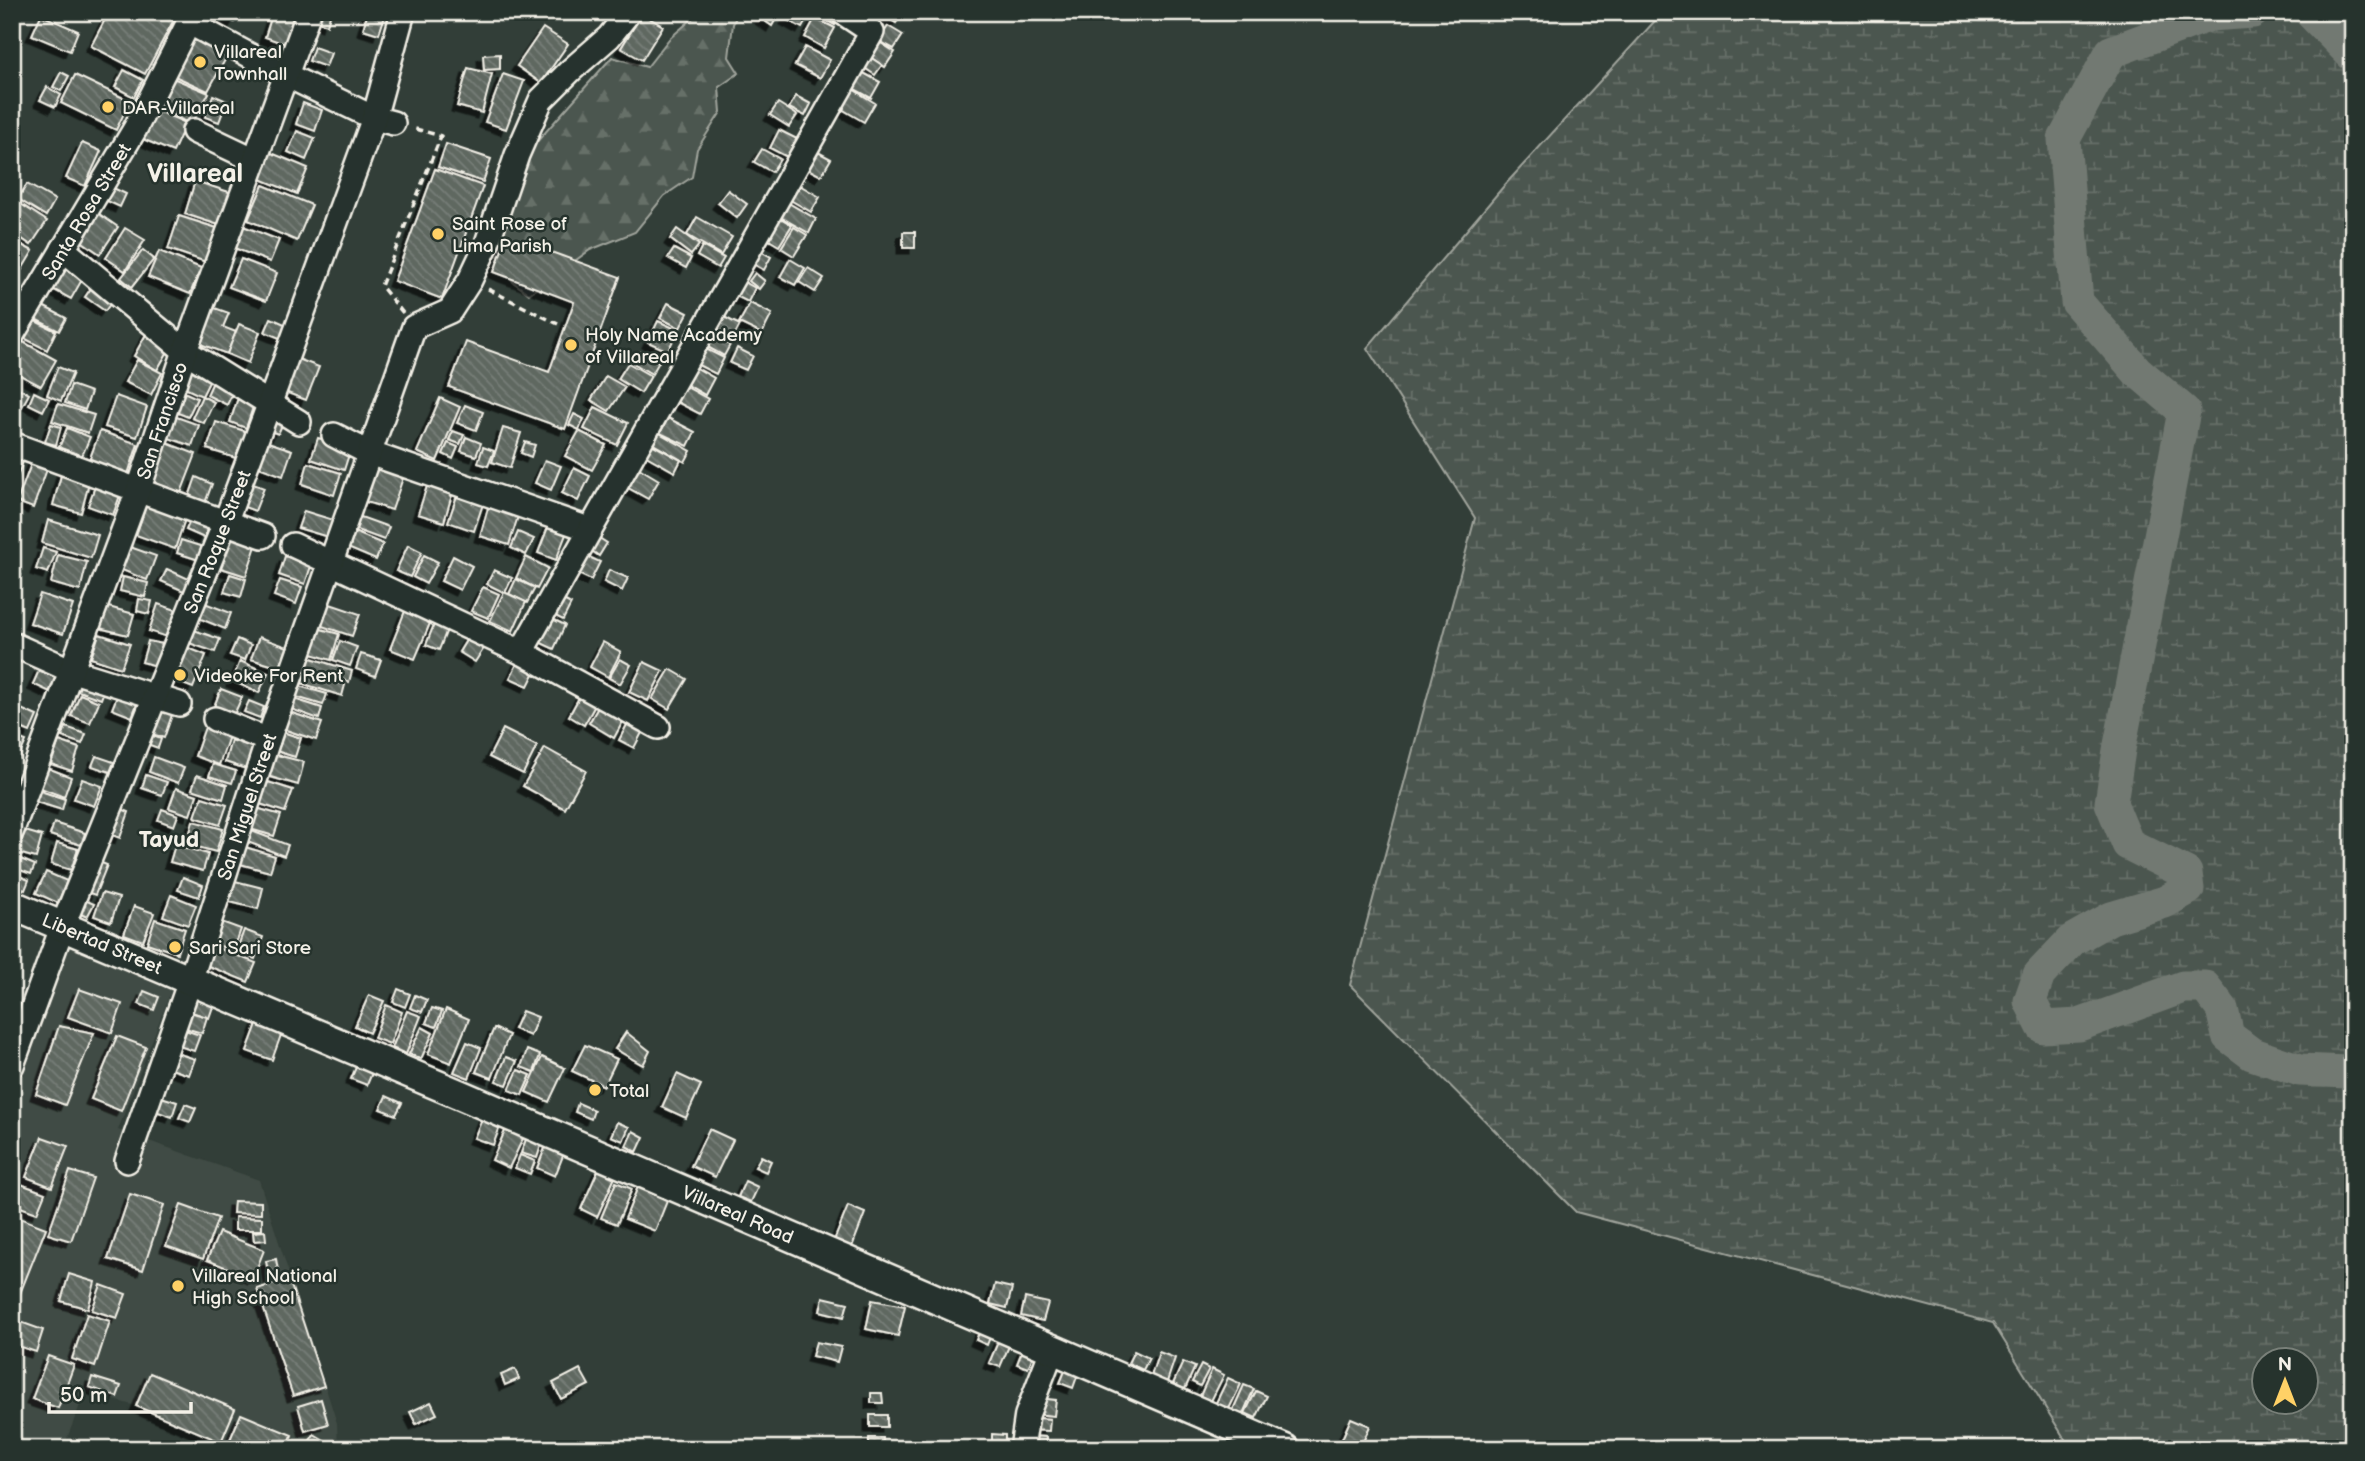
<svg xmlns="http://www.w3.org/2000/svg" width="2365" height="1461" viewBox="0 0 2365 1461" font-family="'Balsamiq Sans',sans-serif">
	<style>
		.built { fill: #404b44 }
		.forest { fill: url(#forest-firs); stroke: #a0a49c; stroke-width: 2 }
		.wetland { fill: url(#wetland-marsh); stroke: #a0a49c; stroke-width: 2; fill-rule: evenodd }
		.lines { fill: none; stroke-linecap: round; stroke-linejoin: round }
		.river { stroke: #727972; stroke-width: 33 }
		.building { fill: url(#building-back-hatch); stroke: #f4f1e8; stroke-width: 2; filter: url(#shadow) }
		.minor-casing { stroke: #f4f1e8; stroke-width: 28 }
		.major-casing { stroke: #f4f1e8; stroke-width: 33 }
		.path { stroke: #f4f1e8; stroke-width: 3.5; stroke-dasharray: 7 5; stroke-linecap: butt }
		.minor { stroke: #26332d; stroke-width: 23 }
		.major { stroke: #26332d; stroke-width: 28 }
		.poi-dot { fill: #ffd166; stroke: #26332d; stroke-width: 2.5 }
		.labels { text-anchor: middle; stroke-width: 5; stroke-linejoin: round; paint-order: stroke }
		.poi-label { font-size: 19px; fill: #f4f1e8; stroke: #26332d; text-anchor: start }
		.street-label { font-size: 19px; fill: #f4f1e8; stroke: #26332d }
		.quarter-label { font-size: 23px; font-weight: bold; fill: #f4f1e8; stroke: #26332d }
		.district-label { font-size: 26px; font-weight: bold; fill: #f4f1e8; stroke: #26332d }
	</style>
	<defs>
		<pattern id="forest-firs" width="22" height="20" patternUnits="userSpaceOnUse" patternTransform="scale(1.75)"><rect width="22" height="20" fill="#4c564f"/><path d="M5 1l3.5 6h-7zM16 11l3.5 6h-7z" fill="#666f68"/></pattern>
		<pattern id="wetland-marsh" width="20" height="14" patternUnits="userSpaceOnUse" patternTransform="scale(1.75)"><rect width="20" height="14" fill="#4c564f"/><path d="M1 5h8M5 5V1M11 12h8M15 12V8" fill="none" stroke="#666f68"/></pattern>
		<pattern id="building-back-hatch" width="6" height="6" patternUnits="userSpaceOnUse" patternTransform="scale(1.75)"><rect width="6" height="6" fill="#5f6861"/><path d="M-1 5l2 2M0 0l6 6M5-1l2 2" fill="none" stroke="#777e78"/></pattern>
		<filter id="shadow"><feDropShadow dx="-5.5" dy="5.5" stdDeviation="0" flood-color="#0009"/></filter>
	</defs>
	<rect width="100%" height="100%" fill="#323e38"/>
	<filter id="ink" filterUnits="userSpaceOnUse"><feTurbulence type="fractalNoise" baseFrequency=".0143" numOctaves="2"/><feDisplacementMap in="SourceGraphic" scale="14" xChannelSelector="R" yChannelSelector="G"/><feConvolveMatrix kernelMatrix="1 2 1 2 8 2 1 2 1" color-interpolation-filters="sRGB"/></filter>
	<g filter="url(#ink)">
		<!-- built -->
		<path class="built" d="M67,936L174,983L118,1130L259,1180L337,1423L338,1449H243L136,1406L85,1392L66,1441L61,1449H12V1083Z"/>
		<!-- forest -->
		<path class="forest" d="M700,12H738L733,24L729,57L739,73L719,87L721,112L697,149L692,177L664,196L635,232L590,250L529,294L513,282L503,261L490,248L511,171L612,57L647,67L669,39Z"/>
		<!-- wetland -->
		<path class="wetland" d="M1663,12H2353V1449H2071L1993,1323L1576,1212L1350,985L1475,518L1367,348L1503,187ZM2264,1360H2306V1402H2264Z"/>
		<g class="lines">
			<!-- river -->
			<g class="river">
				<path d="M2253,12L2210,15L2111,52L2064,139L2077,302L2137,371L2184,411L2119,750L2111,803L2128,844L2186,873L2188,889L2165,902L2111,918L2072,940L2039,975L2030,1001L2043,1027L2079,1025L2183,987H2205L2222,1009L2228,1036L2252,1054L2300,1070L2348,1072"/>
				<path d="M2310,12L2353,56"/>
			</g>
		</g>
		<!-- building -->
		<g class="building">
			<path d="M109,12H178L145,74L91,46Z"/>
			<path d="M216,12H240L234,22Z"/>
			<path d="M273,12L294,14L285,44L265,37Z"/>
			<path d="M319,12H331L327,25L316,21Z"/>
			<path d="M368,12L385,16L379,34L363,29Z"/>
			<path d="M752,12H780L772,26Z"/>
			<path d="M790,12H811L802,28L786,19Z"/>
			<path d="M816,12H838L841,13L835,25L815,14Z"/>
			<path d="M879,12H903L896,23Z"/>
			<path d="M642,14L663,26L642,60L621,48Z"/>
			<path d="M41,15L78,31L70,51L32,35Z"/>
			<path d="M815,18L835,28L824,48L805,37Z"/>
			<path d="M888,26L903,35L894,49L879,41Z"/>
			<path d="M543,28L568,44L541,83L517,66Z"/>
			<path d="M191,31L231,49L208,91L170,74Z"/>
			<path d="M876,40L895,52L885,67L867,55Z"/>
			<path d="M314,47L331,53L326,67L309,61Z"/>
			<path d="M805,47L830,60L820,78L795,65Z"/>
			<path d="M500,54V69L484,70L483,55Z"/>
			<path d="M867,55L882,65L875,75L860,65Z"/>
			<path d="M468,68L492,74L482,113L457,106Z"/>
			<path d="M124,70L143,80L134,97L115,87Z"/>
			<path d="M858,70L880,82L871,98L849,86Z"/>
			<path d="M61,72L69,76L61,91L53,87Z"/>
			<path d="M503,74L524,81L506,129L485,122Z"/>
			<path d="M75,75L130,101L116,130L61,103Z"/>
			<path d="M168,76L209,93L191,125L154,104Z"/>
			<path d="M47,87L61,95L55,107L40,100Z"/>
			<path d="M851,88L875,103L864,122L840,108Z"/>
			<path d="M213,95L227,101L219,122L205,117Z"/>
			<path d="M796,96L811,104L805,116L789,108Z"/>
			<path d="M303,103L322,110L315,131L296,124Z"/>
			<path d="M778,103L797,115L789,127L770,115Z"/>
			<path d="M151,108L186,123L173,152L138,137Z"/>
			<path d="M779,130L797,139L787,157L770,148Z"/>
			<path d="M297,131L315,138L306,160L288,152Z"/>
			<path d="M82,143L101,151L85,186L66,178Z"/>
			<path d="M446,144L491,159L483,182L438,167Z"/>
			<path d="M762,149L780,159L772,172L754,162Z"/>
			<path d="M816,151L831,159L821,176L806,168Z"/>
			<path d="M269,152L308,168L297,194L258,178Z"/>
			<path d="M435,169L483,186L442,299L394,281Z"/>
			<path d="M195,181L232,193L222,226L185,214Z"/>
			<path d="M796,183L820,197L811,212L787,198Z"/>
			<path d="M27,184L55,200L46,216L18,199Z"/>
			<path d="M107,185L126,194L120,207L101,198Z"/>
			<path d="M263,185L312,205L297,241L248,220Z"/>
			<path d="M728,190L747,204L737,218L718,203Z"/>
			<path d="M13,199L47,221L31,245L12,232Z"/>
			<path d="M785,201L816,219L809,233L777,215Z"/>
			<path d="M92,209L118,227L100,254L74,236Z"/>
			<path d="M179,216L217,228L206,262L168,249Z"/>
			<path d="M777,216L792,225L779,246L764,237Z"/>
			<path d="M697,217L732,237L721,255L687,235Z"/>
			<path d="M243,226L279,240L270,262L234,248Z"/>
			<path d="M794,227L807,235L794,256L781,248Z"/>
			<path d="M125,228L145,240L125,271L106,258Z"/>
			<path d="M677,229L699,245L691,255L670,239Z"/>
			<rect x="903" y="232" width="12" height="16"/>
			<path d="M507,236L620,277L565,429L449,387L466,342L549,372L574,302L494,272Z"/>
			<path d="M12,240L33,251L18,276L12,272Z"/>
			<path d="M702,246L724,258L718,268L697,256Z"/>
			<path d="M755,248L771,257L764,270L748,261Z"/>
			<path d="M674,249L691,258L686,268L668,258Z"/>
			<path d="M143,250L154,259L132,287L121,278Z"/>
			<path d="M159,251L201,268L190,294L148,277Z"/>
			<path d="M61,257L87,271L71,299L45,285Z"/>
			<path d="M241,259L277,273L266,301L229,287Z"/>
			<path d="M790,259L805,268L795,285L780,277Z"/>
			<path d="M808,268L824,278L815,292L799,282Z"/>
			<path d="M755,273L765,281L759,289L749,281Z"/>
			<path d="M739,279L755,288L748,302L732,294Z"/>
			<path d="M96,281L117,295L105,311L85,297Z"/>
			<path d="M12,284L23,291L12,307Z"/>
			<path d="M37,303L66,318L59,331L31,317Z"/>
			<path d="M668,303L688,313L680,328L660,318Z"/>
			<path d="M750,303L772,314L762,334L739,323Z"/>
			<path d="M209,306L229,313L223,327L236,332L227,354L195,342Z"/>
			<path d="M27,317L56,331L47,350L18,335Z"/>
			<path d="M724,317L740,325L731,342L716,335Z"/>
			<path d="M271,318L287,325L282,339L265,332Z"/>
			<path d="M658,321L678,330L668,351L648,342Z"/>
			<path d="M239,324L260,332L248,363L227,354Z"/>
			<path d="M149,329L173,343L157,370L134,356Z"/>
			<path d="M710,335L730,345L724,356L704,345Z"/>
			<path d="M16,338L56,360L41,386L12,371V345Z"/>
			<path d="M702,347L724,358L716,374L694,363Z"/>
			<path d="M737,348L753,356L746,370L730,363Z"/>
			<path d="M640,352L659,362L652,374L633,363Z"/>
			<path d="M298,359L319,367L306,400L285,392Z"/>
			<path d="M137,360L162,373L151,395L125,382Z"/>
			<path d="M190,361L214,372L202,396L178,385Z"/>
			<path d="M628,363L651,376L641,393L618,379Z"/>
			<path d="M693,366L714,378L705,395L684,383Z"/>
			<path d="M58,367L73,373L61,401L47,395Z"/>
			<path d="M216,375L237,384L227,405L207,395Z"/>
			<path d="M606,376L625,387L609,411L591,400Z"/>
			<path d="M681,384L708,399L700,414L673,400Z"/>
			<path d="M13,385L29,394L12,425V387Z"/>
			<path d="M71,385L91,392L85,410L65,403Z"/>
			<path d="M177,389L197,398L188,417L168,409Z"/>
			<path d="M34,392L49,399L43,411L29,404Z"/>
			<path d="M240,392L256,398L246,428L230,422Z"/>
			<path d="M116,396L147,407L137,437L105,427Z"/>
			<path d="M202,396L214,402L204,423L192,418Z"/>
			<path d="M440,398L460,407L437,461L417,452Z"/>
			<path d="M58,404L94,415L88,433L52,421Z"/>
			<path d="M465,405L483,412L476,430L457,423Z"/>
			<path d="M595,407L628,423L617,445L584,429Z"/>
			<path d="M273,411L286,416L278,434L265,429Z"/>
			<path d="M168,414L199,425L192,446L160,435Z"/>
			<path d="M574,414L584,419L579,430L569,425Z"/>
			<path d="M668,418L695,432L688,446L660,433Z"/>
			<path d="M216,422L248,432L239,459L207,449Z"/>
			<path d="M51,424L61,427L56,445L45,442Z"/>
			<path d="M67,428L90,437L82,456L59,448Z"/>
			<path d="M503,428L521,433L510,468L492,462Z"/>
			<path d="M654,430L691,451L685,462L648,441Z"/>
			<path d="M100,431L138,444L128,474L89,461Z"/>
			<path d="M453,431L464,435L460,444L449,440Z"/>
			<path d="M579,431L606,445L592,470L565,456Z"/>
			<path d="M466,437L481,443L476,456L461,451Z"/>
			<path d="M318,438L351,448L344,470L311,459Z"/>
			<path d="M161,441L196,454L181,493L146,480Z"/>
			<path d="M265,441L292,450L283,476L256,466Z"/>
			<path d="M525,442L535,445L531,457L521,453Z"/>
			<path d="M648,442L681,460L675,472L641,453Z"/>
			<path d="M448,443L458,447L453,459L443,454Z"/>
			<path d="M483,447L494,451L488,466L478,463Z"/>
			<path d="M12,449L26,454L12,490Z"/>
			<path d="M34,456L50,461L33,508L17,502Z"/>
			<path d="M545,460L561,466L551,490L535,483Z"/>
			<path d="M373,462L405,472L392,510L360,500Z"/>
			<path d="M308,463L341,473L334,495L302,484Z"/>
			<path d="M634,465L659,480L648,499L623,485Z"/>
			<path d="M63,468L91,476L81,513L53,505Z"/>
			<path d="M574,468L590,476L578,501L562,493Z"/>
			<path d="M196,477L212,484L205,503L189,497Z"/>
			<path d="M98,478L123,487L113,515L88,506Z"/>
			<path d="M429,480L454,488L444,522L418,514Z"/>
			<path d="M248,482L264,488L255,511L239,505Z"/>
			<path d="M459,490L485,498L474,531L448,522Z"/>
			<path d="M148,500L187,513L175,549L136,535Z"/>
			<path d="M490,501L520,510L509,545L480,536Z"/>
			<path d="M304,511L333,520L328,537L298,528Z"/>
			<path d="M192,516L211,523L204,538L186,530Z"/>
			<path d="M358,516L389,527L384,540L354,529Z"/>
			<path d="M48,520L98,535L91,558L42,543Z"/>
			<path d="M550,522L568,529L556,560L538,553Z"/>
			<path d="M349,530L383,544L376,560L343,546Z"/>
			<path d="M230,531L258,540L246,576L218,567Z"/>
			<path d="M518,532L534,539L526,555L511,548Z"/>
			<path d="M593,534L607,543L599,556L585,546Z"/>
			<path d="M181,540L203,547L199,560L177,553Z"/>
			<path d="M408,545L422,552L410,577L396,571Z"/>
			<path d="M130,547L156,556L147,580L122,570Z"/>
			<path d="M43,548L56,552L48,573L36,569Z"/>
			<path d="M580,553L600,562L591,580L572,571Z"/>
			<path d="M58,555L87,562L80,591L51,583Z"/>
			<path d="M424,555L438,562L426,584L413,577Z"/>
			<path d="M285,556L311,566L305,584L279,575Z"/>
			<path d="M453,556L472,566L460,590L441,581Z"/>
			<path d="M526,557L548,568L537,589L516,578Z"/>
			<path d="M167,569L191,580L186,592L161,581Z"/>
			<path d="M494,570L512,578L505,593L487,584Z"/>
			<path d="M609,570L628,578L622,591L604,582Z"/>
			<path d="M12,571L21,575L12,595Z"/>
			<path d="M230,574L246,579L241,597L224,592Z"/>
			<path d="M123,577L148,583L145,597L120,591Z"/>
			<path d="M516,579L535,588L527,603L509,594Z"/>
			<path d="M280,580L302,587L296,604L274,596Z"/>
			<path d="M483,587L499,594L488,618L471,611Z"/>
			<path d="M504,592L526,602L513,631L490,621Z"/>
			<path d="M40,594L73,605L63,634L30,623Z"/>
			<path d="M554,595L571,604L563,620L546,611Z"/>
			<path d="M139,599L152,601L149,614L137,611Z"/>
			<path d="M202,602L231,613L225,629L196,617Z"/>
			<path d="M327,603L360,614L352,636L319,625Z"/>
			<path d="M158,604L176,610L167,637L149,631Z"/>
			<path d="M105,606L134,614L128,635L99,628Z"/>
			<path d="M405,611L431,621L415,659L390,649Z"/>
			<path d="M546,616L565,625L554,649L535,640Z"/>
			<path d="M435,622L448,627L439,650L426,645Z"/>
			<path d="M317,628L339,634L331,660L309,653Z"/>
			<path d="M191,629L220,639L215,652L186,642Z"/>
			<path d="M99,634L130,644L121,668L91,658Z"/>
			<path d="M470,634L486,645L475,662L459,652Z"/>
			<path d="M259,637L288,647L281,668L251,659Z"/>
			<path d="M237,639L251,645L245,660L230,655Z"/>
			<path d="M148,641L163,644L157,666L142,662Z"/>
			<path d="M340,641L357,647L350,666L333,660Z"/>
			<path d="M603,642L621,652L608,677L590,667Z"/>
			<path d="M183,646L206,655L193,688L170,679Z"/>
			<path d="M361,654L381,660L375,676L356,669Z"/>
			<path d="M308,657L352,671L349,682L304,668Z"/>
			<path d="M620,659L631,665L620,684L609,678Z"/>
			<path d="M519,660L537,668L528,686L510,678Z"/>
			<path d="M240,661L268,673L259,693L232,681Z"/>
			<path d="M644,662L663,671L648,701L629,692Z"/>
			<path d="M40,668L57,676L50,692L33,684Z"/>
			<path d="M670,669L687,679L669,709L652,699Z"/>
			<path d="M304,672L345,685L342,696L301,683Z"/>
			<path d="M83,677L106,685L101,699L78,691Z"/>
			<path d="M299,686L327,694L323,705L296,697Z"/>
			<path d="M221,689L242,697L233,717L213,709Z"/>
			<path d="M582,692L598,700L584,725L569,716Z"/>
			<path d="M80,694L99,702L90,723L71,716Z"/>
			<path d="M118,694L138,701L132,717L112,709Z"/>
			<path d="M291,698L322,708L319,719L288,708Z"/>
			<path d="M249,701L264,707L260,718L244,712Z"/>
			<path d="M601,702L626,716L614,738L589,723Z"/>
			<path d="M12,705L37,716L30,732L12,724Z"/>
			<path d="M153,705L173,712L164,738L143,731Z"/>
			<path d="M286,711L322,723L316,740L280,728Z"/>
			<path d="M630,719L645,727L634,748L619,740Z"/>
			<path d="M66,727L86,734L82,744L62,737Z"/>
			<path d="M205,727L229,736L219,765L195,756Z"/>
			<path d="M503,729L537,746L523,774L489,757Z"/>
			<path d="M279,731L301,738L295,757L273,750Z"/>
			<path d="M143,732L161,739L158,748L139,741Z"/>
			<path d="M12,736L26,741L18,759L12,756Z"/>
			<path d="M231,740L253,747L246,769L225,762Z"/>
			<path d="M59,741L79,748L72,771L51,764Z"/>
			<path d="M545,748L586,771L565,809L523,786Z"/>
			<path d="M273,754L304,762L298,785L267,776Z"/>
			<path d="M96,756L114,762L110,772L92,766Z"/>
			<path d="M154,757L184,768L178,783L149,772Z"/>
			<path d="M213,764L236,771L232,783L209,776Z"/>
			<path d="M45,767L71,777L64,797L38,787Z"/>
			<path d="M146,775L167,782L162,795L142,788Z"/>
			<path d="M197,775L227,785L223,799L192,789Z"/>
			<path d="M82,779L102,786L94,806L74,799Z"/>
			<path d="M268,782L293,790L285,812L260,804Z"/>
			<path d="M176,788L197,795L190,815L169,808Z"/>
			<path d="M37,790L65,799L62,810L33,801Z"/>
			<path d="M202,797L227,805L220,825L195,817Z"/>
			<path d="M112,805L129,812L120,838L102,831Z"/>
			<path d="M256,808L281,815L274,836L250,829Z"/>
			<path d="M162,809L178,815L174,826L158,820Z"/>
			<path d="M193,821L223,829L216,852L187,844Z"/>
			<path d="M54,823L85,833L81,845L50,835Z"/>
			<path d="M249,830L288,845L284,856L245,841Z"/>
			<path d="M25,831L42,836L36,858L18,853Z"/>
			<path d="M57,843L78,849L71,870L51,864Z"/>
			<path d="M175,845L208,854L203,871L170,862Z"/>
			<path d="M245,847L275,856L270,872L240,864Z"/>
			<path d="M13,856L35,865L31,874L12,867Z"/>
			<path d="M91,859L107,865L95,895L79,889Z"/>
			<path d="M46,872L67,881L58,903L36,893Z"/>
			<path d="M12,873L29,880L25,890L12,885Z"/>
			<path d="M183,877L203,885L199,897L178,890Z"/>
			<path d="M231,880L263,888L258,909L226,901Z"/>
			<path d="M102,893L119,898L111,922L94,916Z"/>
			<path d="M171,895L196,905L188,925L163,916Z"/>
			<path d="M78,897L94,904L87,917L72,910Z"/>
			<path d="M134,906L154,913L143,941L124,934Z"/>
			<path d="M12,916L22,920L12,940Z"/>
			<path d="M155,919L185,929L177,953L147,943Z"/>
			<path d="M216,920L241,929L233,951L207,941Z"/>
			<path d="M244,930L263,937L255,959L236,952Z"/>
			<path d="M210,945L256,963L248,982L203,964Z"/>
			<path d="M194,987L217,995L209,1018L186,1010Z"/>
			<path d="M79,989L122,1004L112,1033L68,1017Z"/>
			<path d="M398,989L410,994L405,1007L393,1002Z"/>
			<path d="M144,991L159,997L154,1010L139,1004Z"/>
			<path d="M369,995L384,1001L369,1033L355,1026Z"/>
			<path d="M415,995L427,1000L422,1012L410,1008Z"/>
			<path d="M386,1005L402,1012L390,1044L374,1038Z"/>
			<path d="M432,1008L442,1011L436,1027L426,1023Z"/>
			<path d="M446,1009L469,1019L451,1063L428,1054Z"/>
			<path d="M183,1010L207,1017L202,1033L178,1026Z"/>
			<path d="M407,1011L421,1016L406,1054L392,1048Z"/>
			<path d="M522,1011L538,1017L530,1036L514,1029Z"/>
			<path d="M260,1016L285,1024L272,1060L247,1051Z"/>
			<path d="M59,1026L94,1033L65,1105L36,1094Z"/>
			<path d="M422,1027L433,1033L421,1059L409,1054Z"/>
			<path d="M179,1028L200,1035L194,1051L173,1044Z"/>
			<path d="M494,1028L509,1035L492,1078L476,1072Z"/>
			<path d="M626,1032L650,1051L643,1065L615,1049Z"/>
			<path d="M117,1036L146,1047L121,1111L91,1099Z"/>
			<path d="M467,1042L481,1048L469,1078L454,1072Z"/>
			<path d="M585,1045L617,1059L604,1086L572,1071Z"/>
			<path d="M527,1050L540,1055L534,1072L521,1067Z"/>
			<path d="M173,1052L195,1059L189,1075L168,1068Z"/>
			<path d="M506,1057L517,1061L507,1085L496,1081Z"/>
			<path d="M542,1057L565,1068L549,1102L526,1092Z"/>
			<path d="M356,1067L372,1073L367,1085L351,1079Z"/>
			<path d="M518,1070L531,1075L522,1095L509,1090Z"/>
			<path d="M677,1074L701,1085L686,1118L662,1107Z"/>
			<path d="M155,1095L177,1102L172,1117L150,1109Z"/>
			<path d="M386,1096L402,1103L396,1115L380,1109Z"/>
			<path d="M578,1103L594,1110L591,1119L575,1112Z"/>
			<path d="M185,1104L196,1108L190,1122L179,1118Z"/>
			<path d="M485,1112L503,1119L493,1145L474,1138Z"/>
			<path d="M509,1122L527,1130L509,1168L492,1160Z"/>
			<path d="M617,1122L629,1127L623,1141L611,1136Z"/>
			<path d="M709,1129L733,1140L715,1177L691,1166Z"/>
			<path d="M529,1131L544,1136L537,1158L521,1153Z"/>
			<path d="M633,1131L644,1137L637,1152L626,1146Z"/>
			<path d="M550,1136L568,1143L555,1176L537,1168Z"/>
			<path d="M42,1137L68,1146L52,1187L26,1177Z"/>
			<path d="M520,1155L535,1161L530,1174L515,1168Z"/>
			<path d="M761,1156L771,1161L766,1172L755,1167Z"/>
			<path d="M599,1168L616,1175L597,1217L581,1209Z"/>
			<path d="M70,1171L93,1178L71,1241L48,1234Z"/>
			<path d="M641,1179L671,1191L655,1231L625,1219Z"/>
			<path d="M745,1181L758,1187L751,1202L738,1197Z"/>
			<path d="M616,1182L632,1189L617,1224L601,1218Z"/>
			<path d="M18,1183L45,1193L37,1213L12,1204Z"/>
			<path d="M130,1194L164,1205L143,1270L108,1259Z"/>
			<path d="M234,1201L261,1202V1214L233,1213Z"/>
			<path d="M181,1205L218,1218L203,1259L166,1246Z"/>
			<path d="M848,1206L865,1213L852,1247L834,1241Z"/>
			<path d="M12,1215L46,1228L17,1301L12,1299Z"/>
			<path d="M235,1217L262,1218V1230H235Z"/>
			<path d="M265,1231L266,1240L254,1241L253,1232Z"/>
			<path d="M219,1232L264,1250L253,1278L207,1260Z"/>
			<path d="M276,1259L279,1276L269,1278L266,1261Z"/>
			<path d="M69,1274L95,1282L88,1309L61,1301Z"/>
			<path d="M289,1279L324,1386L293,1396L257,1289Z"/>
			<path d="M995,1284L1012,1288L1007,1308L990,1304Z"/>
			<path d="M101,1285L126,1294L117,1318L92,1310Z"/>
			<path d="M823,1297L848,1303L844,1317L820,1311Z"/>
			<path d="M1025,1298L1048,1303L1043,1321L1021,1316Z"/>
			<path d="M872,1300L905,1306L898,1336L866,1329Z"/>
			<path d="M87,1314L110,1321L95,1367L72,1359Z"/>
			<path d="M12,1319L43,1330L36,1352L12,1344Z"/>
			<path d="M981,1328L992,1332L987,1345L976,1340Z"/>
			<path d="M1001,1335L1012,1339L1000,1367L989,1363Z"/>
			<path d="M816,1342L841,1347L837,1362L812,1356Z"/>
			<path d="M1024,1346L1035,1350L1028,1368L1017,1364Z"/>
			<path d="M1134,1351L1149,1358L1143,1370L1128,1363Z"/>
			<path d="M1159,1352L1175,1358L1167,1382L1151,1376Z"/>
			<path d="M48,1356L74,1365L58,1408L32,1399Z"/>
			<path d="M1183,1362L1195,1367L1185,1389L1173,1384Z"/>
			<path d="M1201,1365L1209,1369L1200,1386L1192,1382Z"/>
			<path d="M1067,1366L1079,1371L1073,1388L1060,1383Z"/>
			<path d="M515,1369L519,1379L505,1385L501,1375Z"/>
			<path d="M580,1369L589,1385L561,1399L553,1383Z"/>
			<path d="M1212,1369L1224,1375L1211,1401L1200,1396Z"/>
			<path d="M150,1373L235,1409L221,1442L136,1406Z"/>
			<path d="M92,1377L121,1386L117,1397L89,1387Z"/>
			<path d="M1228,1378L1241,1384L1228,1411L1215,1405Z"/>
			<path d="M1244,1385L1254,1389L1242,1416L1232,1412Z"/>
			<path d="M1256,1391L1267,1396L1256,1418L1245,1413Z"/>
			<path d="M871,1393H882L883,1403H871Z"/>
			<path d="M1037,1398L1056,1400L1054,1416L1035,1414Z"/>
			<path d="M321,1399L328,1424L305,1431L298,1406Z"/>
			<path d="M431,1402L437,1414L416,1424L410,1412Z"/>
			<path d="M241,1414L292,1435L287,1449H246L229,1442Z"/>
			<rect x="870" y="1415" width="17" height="12"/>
			<path d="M1027,1417L1050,1419L1049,1431L1027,1430Z"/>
			<path d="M1351,1418L1370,1426L1360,1449H1346L1339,1446Z"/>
			<path d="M314,1434L331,1444L328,1449H305Z"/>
			<path d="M992,1434L1005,1435V1446H992Z"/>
			<path d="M1228,1434L1238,1439L1234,1449H1222Z"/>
			<path d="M1029,1436L1046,1437L1045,1449H1028Z"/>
			<rect x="869" y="1438" width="14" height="11"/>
		</g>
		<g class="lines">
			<defs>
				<g id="minor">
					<path d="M188,22L286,75L374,118L393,123"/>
					<path d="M194,131L255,160"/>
					<path d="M63,249L185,351L299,422"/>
					<path id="s1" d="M12,335L135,129L194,12"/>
					<path d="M334,435L369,453L589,529"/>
					<path d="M12,444L263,536"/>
					<path d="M293,545L521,652L658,727"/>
					<path d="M12,644L70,670L179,704"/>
					<path d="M521,652L872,32L842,12"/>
					<path d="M215,719L268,740"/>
					<path id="s2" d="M12,830L138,491L185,351L309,12"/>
					<path id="s3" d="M12,1065L63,925L225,523L269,405L374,118L403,12"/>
					<path id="s4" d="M127,1161L190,981L268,740L414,327L450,311L470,280L486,246L517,155L541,100L570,71L609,37L629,12"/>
					<path d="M1022,1449L1027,1415L1052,1350"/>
				</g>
				<g id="major">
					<path id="s5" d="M12,905L461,1095L1285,1449"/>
				</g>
			</defs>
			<!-- minor casing -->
			<use href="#minor" class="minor-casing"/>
			<!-- major casing -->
			<use href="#major" class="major-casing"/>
			<!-- path -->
			<g class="path">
				<path d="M488,289L558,324"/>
				<path d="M403,313L381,286L441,136L412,128"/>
			</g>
			<!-- minor -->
			<use href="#minor" class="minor"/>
			<!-- major -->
			<use href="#major" class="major"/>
		</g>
	</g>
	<!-- markers -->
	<g class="poi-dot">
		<circle cx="200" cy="62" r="7"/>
		<circle cx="108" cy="107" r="7"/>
		<circle cx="438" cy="234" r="7"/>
		<circle cx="571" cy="345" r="7"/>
		<circle cx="180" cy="675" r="7"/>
		<circle cx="175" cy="947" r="7"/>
		<circle cx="595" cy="1090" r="7"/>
		<circle cx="178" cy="1286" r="7"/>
	</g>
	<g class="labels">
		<!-- poi labels -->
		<g class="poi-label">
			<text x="214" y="58">Villareal<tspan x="214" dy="22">Townhall</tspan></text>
			<text x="122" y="114">DAR-Villareal</text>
			<text x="452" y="230">Saint Rose of<tspan x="452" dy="22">Lima Parish</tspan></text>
			<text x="585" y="341">Holy Name Academy<tspan x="585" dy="22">of Villareal</tspan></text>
			<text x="194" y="682">Videoke For Rent</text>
			<text x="189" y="954">Sari Sari Store</text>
			<text x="609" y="1097">Total</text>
			<text x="192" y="1282">Villareal National<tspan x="192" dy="22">High School</tspan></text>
		</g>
		<!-- street labels -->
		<g class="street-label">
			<text dy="7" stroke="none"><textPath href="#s1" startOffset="144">Santa Rosa Street</textPath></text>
			<text dy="7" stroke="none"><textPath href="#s2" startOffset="436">San Francisco</textPath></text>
			<text dy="7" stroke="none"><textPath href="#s3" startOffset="562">San Roque Street</textPath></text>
			<text dy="7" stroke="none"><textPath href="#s4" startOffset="374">San Miguel Street</textPath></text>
			<text dy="7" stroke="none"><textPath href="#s5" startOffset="98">Libertad Street</textPath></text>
			<text dy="7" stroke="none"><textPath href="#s5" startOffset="789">Villareal Road</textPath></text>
		</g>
		<!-- quarter labels -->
		<g class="quarter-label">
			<text x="169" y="847">Tayud</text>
		</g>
		<!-- district labels -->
		<g class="district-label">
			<text x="195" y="182">Villareal</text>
		</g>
	</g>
	<!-- margin -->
	<rect width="2365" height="1461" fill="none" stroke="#26332d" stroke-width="42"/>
	<rect x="21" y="21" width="2323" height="1419" fill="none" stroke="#f4f1e8" stroke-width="2.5" filter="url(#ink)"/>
	<!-- north arrow -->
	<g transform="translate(2285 1381)"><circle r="33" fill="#26332d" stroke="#787f78" stroke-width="2"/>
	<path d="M0-5L12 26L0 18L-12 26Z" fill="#ffd166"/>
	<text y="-10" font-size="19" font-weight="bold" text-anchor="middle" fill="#f4f1e8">N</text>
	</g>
	<!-- scale -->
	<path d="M49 1402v10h142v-10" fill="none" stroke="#f4f1e8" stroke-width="3.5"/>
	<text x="60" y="1402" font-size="21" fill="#f4f1e8" stroke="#26332d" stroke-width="5" paint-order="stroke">50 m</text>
</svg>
